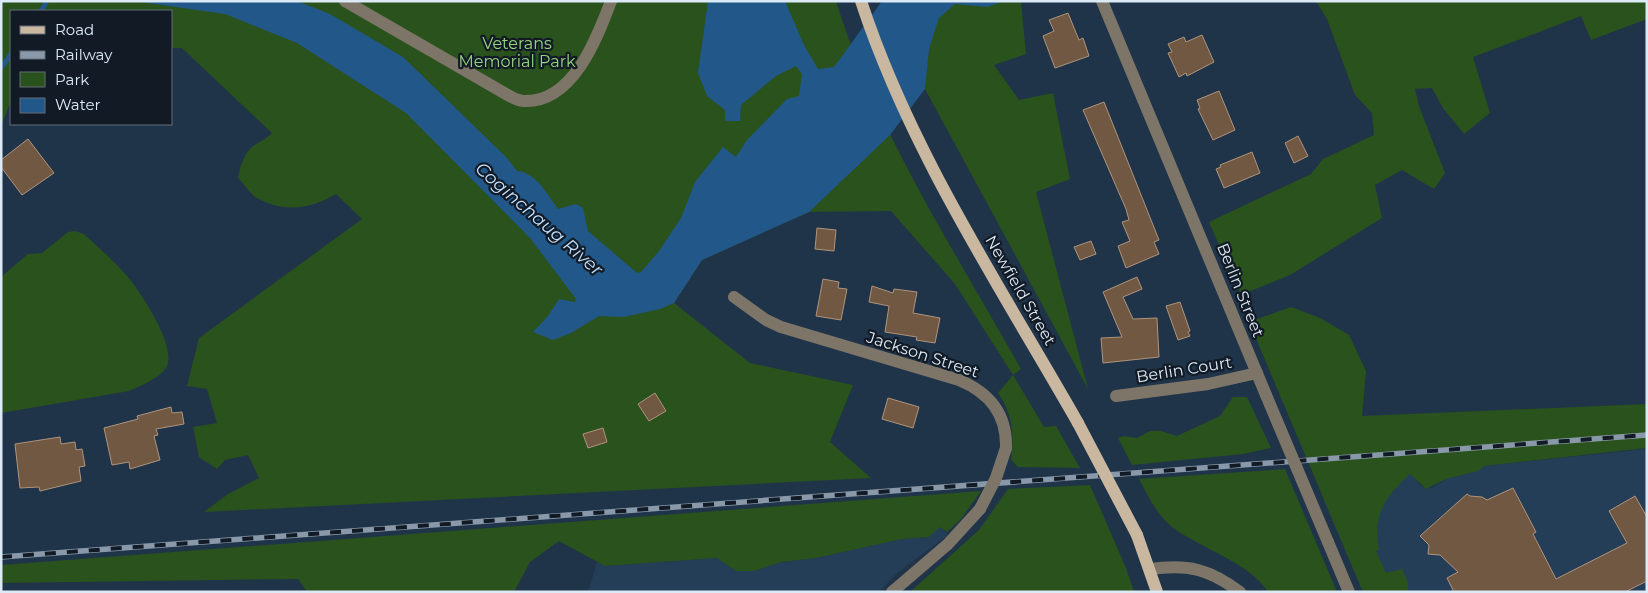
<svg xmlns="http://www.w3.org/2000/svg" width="1648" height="593" viewBox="0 0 1648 593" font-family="Montserrat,sans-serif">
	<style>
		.built { fill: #243e58 }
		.green { fill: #2a521c }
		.water { fill: #225789 }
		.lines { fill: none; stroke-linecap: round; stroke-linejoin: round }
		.stream { stroke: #225789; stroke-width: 5 }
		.building { fill: #715842; stroke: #af947d }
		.minor { stroke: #7e7569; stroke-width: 12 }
		.major { stroke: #c9b79f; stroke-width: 12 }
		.rail-casing { stroke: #8999aa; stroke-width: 5.5 }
		.rail { stroke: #121b25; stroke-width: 4; stroke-dasharray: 11; stroke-linecap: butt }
		.minor-bridge { stroke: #7e7569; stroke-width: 12 }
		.major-bridge { stroke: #c9b79f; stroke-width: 12 }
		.labels { text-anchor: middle; stroke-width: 4.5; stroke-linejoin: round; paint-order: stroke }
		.park-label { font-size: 16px; fill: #96d481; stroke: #121b25 }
		.street-label { font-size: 16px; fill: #dce9f6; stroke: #121b25 }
		.water-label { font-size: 18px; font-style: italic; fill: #c2dffd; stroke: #121b25 }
	</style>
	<rect width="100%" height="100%" fill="#1f3449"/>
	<!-- built -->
	<g class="built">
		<path d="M1647,449V592H1363L1323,499L1345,481L1411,474L1421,486L1432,488L1446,479L1484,466Z"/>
		<path d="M940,526L948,535L897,573L879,592H588L597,562L606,566L717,558L736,571H754L781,562L816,558L902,539L928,537Z"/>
	</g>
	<!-- green -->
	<g class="green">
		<path d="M1,1H836C875,129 956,253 1021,369L1013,375L1044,427L1056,426L1080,468L1018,467L1011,460C1014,435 1013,414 998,393L1013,375L955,284L891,211L809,212L702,260L674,303L750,363L853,385L830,442L871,478L204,512L228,494L259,478L248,455L225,460L217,469L199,457L193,427L217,423L207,389L187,386L199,338L362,219L336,194C311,209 284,213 257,198C250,194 244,184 238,178C240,167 243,156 251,148C257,142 266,140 272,133L182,48H171V11H11V101L1,126Z"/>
		<path d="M890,1H1021L1026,54L994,65L1019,100L1053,93L1070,179L1036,192L1088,389L925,89L901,35Z"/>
		<path d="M1316,1H1647V19L1591,40L1581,16L1473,57L1490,113L1464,134L1443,108L1432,88L1415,89L1419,106L1445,173L1434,189L1402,170L1375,185L1382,218L1290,275L1241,295L1209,222L1311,174L1323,159L1374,135L1372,113L1355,95L1327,19Z"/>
		<path d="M75,231L84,234C99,248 115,262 128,277C141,293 176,345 167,366C161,378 140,386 129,391L1,413V277L28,254L42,253L68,232Z"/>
		<path d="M1291,307L1320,318L1349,335L1366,371L1362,416L1647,404V448L1484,466L1478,471L1446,479L1426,489L1410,474C1385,497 1372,515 1379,550L1376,551L1386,573L1402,569L1408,583V592H1363L1249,322Z"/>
		<path d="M1233,397H1247L1271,448L1243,454L1132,465L1118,438L1124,436L1137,438L1150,431H1161L1177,436L1220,416Z"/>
		<path d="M1285,469L1337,592H1268C1250,563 1200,548 1172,527C1157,515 1148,496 1139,479Z"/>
		<path d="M1090,485L1126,568L1134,592H910L979,530L1008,489Z"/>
		<path d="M981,491L961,519L947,532L940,527L929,537L902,539L816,558L781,562L754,571H736L717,558L605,566L559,541L530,562L514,592H307L298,579L1,583V565Z"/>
	</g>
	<!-- water -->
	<path class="water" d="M134,1H297L330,14L403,57L506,157L517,171C537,173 547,194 558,209L576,204L583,208L588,231L637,273L641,272L659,251L681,218L695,182L723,147L736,157L747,140L787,99L799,96L802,74L796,66L776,76L741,105L740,121H725V110L707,96L698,73L708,1H785L804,45L818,69L834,67L882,1H1005L987,7L955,4L939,18L929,49L925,89L890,135L809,212L702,260L674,303L660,309L624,317L599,316L571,333L553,340L533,332L548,316L559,299L575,302L576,299L530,238L406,113L297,43L225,14Z"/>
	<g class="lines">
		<!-- stream -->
		<g class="stream">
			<path d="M41,11L47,1"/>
			<path d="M1,68L11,54"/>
		</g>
	</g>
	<!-- building -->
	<g class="building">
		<path d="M1068,13L1079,40L1083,38L1089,56L1055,68L1043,36L1054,31L1049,20Z"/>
		<path d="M1202,35L1214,62L1187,76L1186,73L1179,77L1168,53L1172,52L1168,44L1184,37L1186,42Z"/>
		<path d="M1219,91L1235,130L1213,140L1198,109L1200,108L1197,100Z"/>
		<path d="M1104,102L1159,240L1154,242L1159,254L1126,268L1118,246L1130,241L1122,222L1129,220L1126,209L1083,110Z"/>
		<path d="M1298,136L1308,156L1294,163L1285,143Z"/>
		<path d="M28,139L54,173L22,195L1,167V160Z"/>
		<path d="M1252,152L1260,173L1224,188L1216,169L1221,167L1220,165Z"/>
		<path d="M817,228L836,230L834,251L815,249Z"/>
		<path d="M1091,241L1096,254L1080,260L1074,247Z"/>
		<path d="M1137,277L1142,289L1123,297L1133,319L1157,318L1159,357L1103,363L1101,338L1122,337L1103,292Z"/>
		<path d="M823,279L839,282L838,288L847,289L841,320L816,316Z"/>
		<path d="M872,286L893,293L894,289L917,292L913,313L940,318L935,343L916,340L917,337L885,332L889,306L869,302Z"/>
		<path d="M1180,302L1190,331L1188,332L1190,336L1178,340L1166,306Z"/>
		<path d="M655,393L666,411L649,421L638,404Z"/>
		<path d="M888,398L919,407L913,428L882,419Z"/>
		<path d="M171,407L172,413L182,412L184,424L156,429L158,435L154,436L160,460L130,469L129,462L112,465L104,428L138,419L137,416Z"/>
		<path d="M603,428L607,442L588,448L583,434Z"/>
		<path d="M60,437L61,444L75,442L76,450L82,449L85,466L79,467L81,481L40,491L39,487L20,488L15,444Z"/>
		<path d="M1513,488L1536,532L1533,534L1556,579L1627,543L1609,511L1635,496L1647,517V581L1625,592H1454L1447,578L1458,572L1440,555L1428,554L1429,545L1420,536L1467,494L1470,496L1482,497L1487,500Z"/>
	</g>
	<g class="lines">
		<!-- minor -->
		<g class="minor">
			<path d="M345,1L506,94C511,97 518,101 524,101C573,103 597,38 611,1"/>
			<path d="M1102,1L1266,395"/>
			<path d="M734,297L766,320L781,327L959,380C990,393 1007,414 1006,448"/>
			<path d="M1116,396L1208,384L1257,373"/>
			<path d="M1328,542L1349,592"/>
			<path d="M1150,569C1189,564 1209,569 1240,592"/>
			<path d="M892,592L948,544L980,509"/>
		</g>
		<!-- major -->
		<g class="major">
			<path d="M861,1C910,151 1000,286 1078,423"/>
			<path d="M1137,535L1157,592"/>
		</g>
		<defs>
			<path id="rail" d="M1,557L1647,435"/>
		</defs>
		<!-- rail casing -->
		<use href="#rail" class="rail-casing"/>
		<!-- rail -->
		<use href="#rail" class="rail"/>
		<!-- minor-bridge -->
		<g class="minor-bridge">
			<path d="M1266,395L1328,542"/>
			<path d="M980,509L996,478L1006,448"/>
		</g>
		<!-- major-bridge -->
		<path class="major-bridge" d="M1078,423L1137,535"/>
	</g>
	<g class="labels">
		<!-- park labels -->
		<g class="park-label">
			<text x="517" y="49">Veterans<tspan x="517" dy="18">Memorial Park</tspan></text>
		</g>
		<!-- street labels -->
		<g class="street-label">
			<text transform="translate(1021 290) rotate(60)" y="6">Newfield Street</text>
			<text transform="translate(1241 290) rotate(68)" y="6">Berlin Street</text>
			<text transform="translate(923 354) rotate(18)" y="6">Jackson Street</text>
			<text transform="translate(1184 369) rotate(-9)" y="6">Berlin Court</text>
		</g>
		<!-- water labels -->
		<g class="water-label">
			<text transform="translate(539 219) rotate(41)" y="6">Coginchaug River</text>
		</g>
	</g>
	<!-- border -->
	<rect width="1648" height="593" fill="none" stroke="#dce9f6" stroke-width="5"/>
	<!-- legend -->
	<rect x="10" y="10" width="162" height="115" fill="#121b25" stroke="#636d79"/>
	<rect x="20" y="26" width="25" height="8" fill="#c9b79f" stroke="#636d79"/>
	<text x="55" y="35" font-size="15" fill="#dce9f6">Road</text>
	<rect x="20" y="51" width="25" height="8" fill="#8999aa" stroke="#636d79"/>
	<text x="55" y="60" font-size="15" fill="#dce9f6">Railway</text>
	<rect x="20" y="72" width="25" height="15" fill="#2a521c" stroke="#636d79"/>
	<text x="55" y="85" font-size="15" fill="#dce9f6">Park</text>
	<rect x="20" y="98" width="25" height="15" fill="#225789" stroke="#636d79"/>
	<text x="55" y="110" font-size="15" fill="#dce9f6">Water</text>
</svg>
